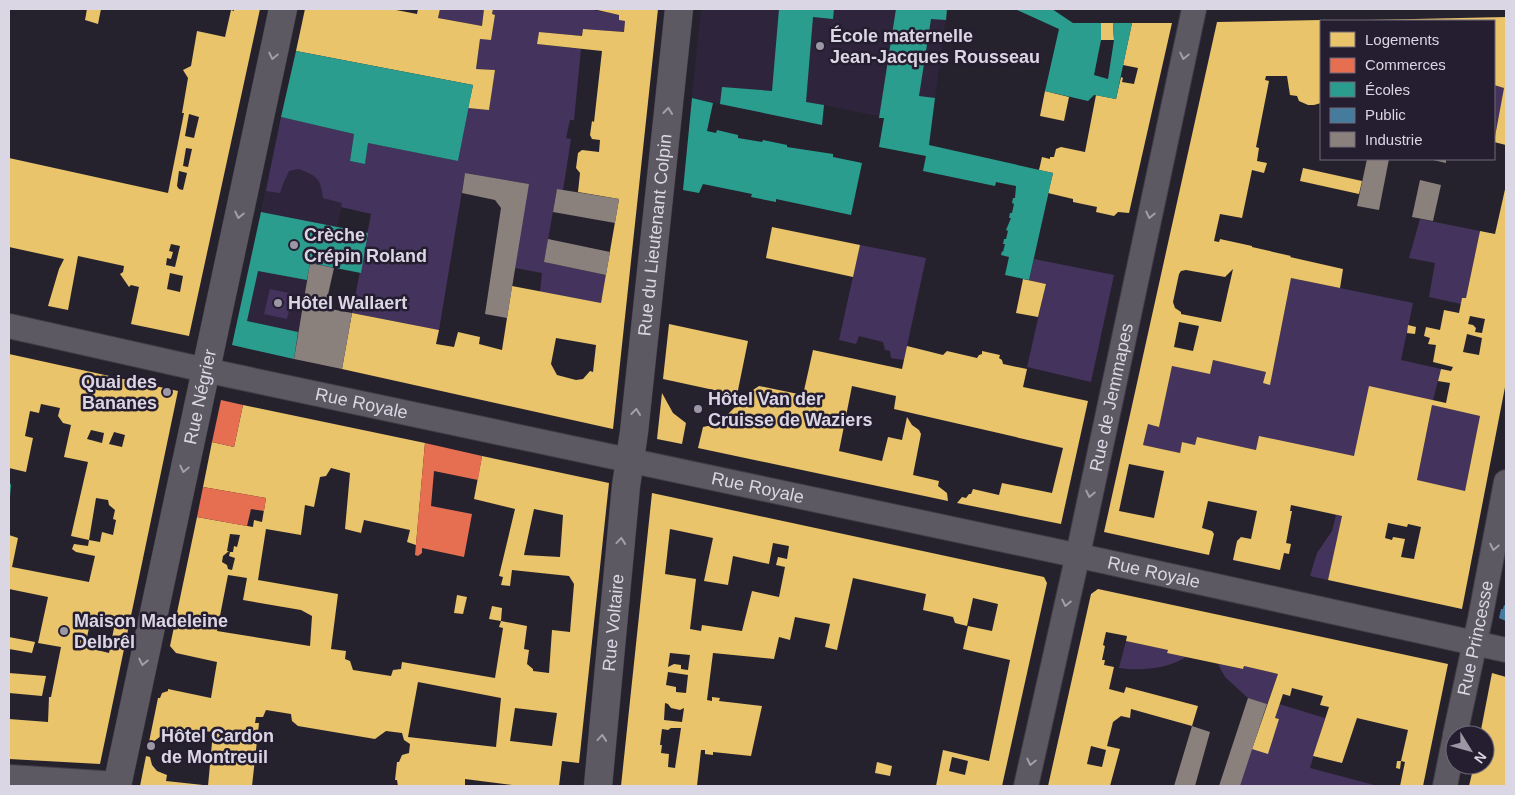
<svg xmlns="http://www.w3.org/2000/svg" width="1515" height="795" viewBox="0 0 1515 795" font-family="Arial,sans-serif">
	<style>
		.built { fill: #2e253d }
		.green { fill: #44345d }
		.homes { fill: #e9c46a; fill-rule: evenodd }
		.shops { fill: #e76f51 }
		.schools { fill: #2a9d8f }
		.public { fill: #457b9d }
		.industry { fill: #8a817c }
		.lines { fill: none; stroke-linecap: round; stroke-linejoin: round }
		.minor-casing { stroke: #413d46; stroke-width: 26 }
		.tertiary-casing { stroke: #413d46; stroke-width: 29 }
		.minor { stroke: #5c5962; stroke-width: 24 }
		.tertiary { stroke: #5c5962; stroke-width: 28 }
		.oneway { stroke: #a29eaa }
		.poi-dot { fill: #9c97a4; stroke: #251e31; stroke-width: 2 }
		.labels { text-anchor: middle; stroke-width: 5; stroke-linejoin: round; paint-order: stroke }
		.poi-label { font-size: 18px; font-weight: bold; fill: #dbd6e4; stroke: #251e31; text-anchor: start }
		.street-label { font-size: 18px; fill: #dbd6e4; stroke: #251e31 }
	</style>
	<rect width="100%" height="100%" fill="#26222d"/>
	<!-- built -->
	<g class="built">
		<path d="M701,9H947L931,127L824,105L822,125L692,98Z"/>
		<path d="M281,117L350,161L330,267L310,263L294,359L232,345Z"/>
	</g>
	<!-- green -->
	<g class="green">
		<path d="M440,9H484L482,26L438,18Z"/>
		<path d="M493,9H588L619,15V20L625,21L624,32L583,29L582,36L539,32L537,44L581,49L574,120H570L566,138L571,139L563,190L557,189L544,262L606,275L601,303L540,292L542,273L515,268L528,184L465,173L439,330L352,313L371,214L341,207L342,203L323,198C321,179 317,175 298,169L289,171L283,184L280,193L266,191L281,117L354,134L350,161L365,164L368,143L458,161L468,108L489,109L495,70L476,69L480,39L491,40L495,15L492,14Z"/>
		<path d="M1494,85L1504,88L1494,142Z"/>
		<path d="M1420,219L1480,231L1466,298H1462L1461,304L1429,297L1435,263L1409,258Z"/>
		<path d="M860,245L926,258L904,360L891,358L890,351L885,350L883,342L859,336L856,344L839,340Z"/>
		<path d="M1034,259L1114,275L1091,382L1027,367L1046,284L1029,280Z"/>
		<path d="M1291,278L1413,303L1401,360L1441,369L1433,400L1354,456L1256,450L1197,437L1195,445L1182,442L1180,453L1143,445L1148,424L1159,426L1172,366L1210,374L1213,360L1266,372L1264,383L1270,384Z"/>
		<path d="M270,289L293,294L287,319L264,314Z"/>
		<path d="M1432,405L1480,416L1465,491L1417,481Z"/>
		<path d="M1336,515L1342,516L1328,580L1310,576L1317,553L1332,531Z"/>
		<path d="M1126,641L1168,650L1167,653L1186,657C1167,669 1141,671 1119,668Z"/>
		<path d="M1218,664L1243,669L1244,666L1278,674L1267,704L1248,698L1225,677Z"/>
		<path d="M1279,704L1325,718L1310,768L1378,786H1240L1252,749L1279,719L1275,718Z"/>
	</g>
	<!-- homes -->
	<g class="homes">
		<path d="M87,9H101L98,24L85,20Z"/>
		<path d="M234,9H260L189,336L131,324L139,287L131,285L129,287L120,274L123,272L124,266L78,256L68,310L48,306L59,269L64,259L9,247V158L168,193L184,113H182L188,78L183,70L191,66L197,31L225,37L231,10L234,11ZM189,114L199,117L194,138L185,136ZM186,148L192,149L188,167L183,166ZM179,171L187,173L183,190L179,189L177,186ZM171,244L180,246L175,267L166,265L167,258L171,259L173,252L169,251ZM170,273L183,276L180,292L167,289Z"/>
		<path d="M305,9H391L417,14L418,9H440L438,18L482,26L484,9H493L492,14L495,15L491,40L480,39L476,69L495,70L489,110L468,108L473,85L296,51Z"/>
		<path d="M593,9H658L613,429L342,369L352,313L439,330L436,344L454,347L458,332L480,337L479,344L502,350L512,286L601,303L619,199L578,192L580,173L576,168L578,153L582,150L599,152L600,140L592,139L590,135L592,121L594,122L602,51L537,44L539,32L582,36L583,29L624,32L625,21L619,20V15ZM556,338L596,345L593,372L590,371L583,379L576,380L557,375L551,364Z"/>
		<path d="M1506,17V145L1494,142L1504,88L1494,85V21H1368V20Z"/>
		<path d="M1321,20V103L1314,105H1308L1299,101L1297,96L1290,95L1287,76H1266L1265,80L1269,81L1256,147L1259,148L1257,161L1267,163L1264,173L1252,170L1242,218L1220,214L1214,241L1219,242L1220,239L1252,246V247L1291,256L1290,257L1343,269L1340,288L1291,278L1270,385L1263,383L1266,372L1213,360L1210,374L1172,366L1159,427L1148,424L1143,445L1180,453L1182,442L1195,445L1197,437L1256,450L1259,436L1354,456L1369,386L1446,403L1450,383L1438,381L1441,369L1451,371L1453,367L1433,362L1436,345L1428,344L1430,338L1424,336L1426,327L1440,330L1444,310L1459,313L1462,298H1466L1480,231L1495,234L1506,185V382L1462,609L1328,580L1342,516L1291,505L1290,511H1292L1286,543L1291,544L1289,554L1284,553L1280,570L1233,560L1237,541L1241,537L1251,539L1257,511L1208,501L1202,528L1212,531L1214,534L1209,555L1104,532L1217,22ZM1233,269L1221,322L1181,314V312L1175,308L1173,302L1179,274L1181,271L1186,270L1225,277ZM1470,316L1485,319L1482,333L1475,332L1476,328L1473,325L1468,324ZM1179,322L1199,326L1193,351L1174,347ZM1467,334L1482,338L1479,355L1463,352ZM1432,405L1480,416L1465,491L1417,480ZM1129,464L1164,471L1154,518L1119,511ZM1388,523L1407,527L1408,524L1421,527L1414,559L1401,557L1405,539L1393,537L1392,540L1385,538Z"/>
		<path d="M1101,23H1113L1114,40H1101Z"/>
		<path d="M1132,23H1172L1129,213L1118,212L1114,216L1096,212L1097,207L1073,202V199L1048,193L1053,173L1039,170L1042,157L1050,159V157H1054L1056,149L1061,147L1085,152L1096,95L1116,99L1121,77L1123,78L1122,82L1134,84L1138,68L1123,65Z"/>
		<path d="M1045,91L1069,97L1064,121L1040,116Z"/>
		<path d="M1303,168L1362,181L1359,194L1300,181Z"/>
		<path d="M772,227L860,245L853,277L766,258Z"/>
		<path d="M1023,279L1046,284L1038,317L1016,313Z"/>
		<path d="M669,324L748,341L737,395L663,379Z"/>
		<path d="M1408,325L1416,327L1415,334L1407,333Z"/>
		<path d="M907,346L943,355L947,351L977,358L979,355L982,354V351L1000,355L999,358L1002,360L1003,364L1027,369L1023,387L1088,401L1061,524L957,503L962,497L966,498L969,494H971L973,489L999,495L1002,483L1052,493L1063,448L894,409L896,396L852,386L839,451L882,461L888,437L902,440L907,417L912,425L919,430L921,434L913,475L939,481L938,486L947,493L948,501L698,448L703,427L717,424L722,420L735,407L736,401L750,404L753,390L759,386L803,395L813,350L902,369Z"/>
		<path d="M9,354L178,391L100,764L9,759V719L48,722L49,697H51L61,647L38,643L48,597L9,589V535L18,538L12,567L89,582L95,556L76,552L72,549L74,544L88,546L89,540L100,542L102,532L113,535L116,520L113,519L115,510L109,505L108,500L96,498L89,540L71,536L88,462L64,457L71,425L63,423L58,416L60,408L41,404L39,413L30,411L25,436L33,438L26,472L9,468ZM91,430L104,433L102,443L87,439ZM114,432L125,435L122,447L109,444ZM91,618L115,623L109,653L85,647Z"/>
		<path d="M662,393L673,413L686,423L682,444L657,439Z"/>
		<path d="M243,405L425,443L416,545L407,542L410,530L364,520L361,533L345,529L350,473L331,468L326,476L320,477L314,507L305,505L301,535L266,529L258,580L338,594L331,649L346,651L345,659L350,661L353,670L391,676L393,670L401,669L402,662L495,678L503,628L499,627L501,621L527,626L524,649L529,650L527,664L533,669V671L549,673L552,630L570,632L574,584L569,576L512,570L510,586L501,585L503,577L499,576L515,509L474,499L482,456L609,483L579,763L562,761L559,786H521L465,779V786H398L397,780H395L397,762H399L402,755L409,753L410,744L404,740L402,733L386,731L375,739L298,726L292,721L291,714L266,710L263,717H256L255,723H259L252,786H208L213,732L173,728L172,733L161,736L153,742L150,747H148L158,698H160L162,693L168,691V689L211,698L217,662L176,653L170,646L197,517L253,527L254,520L262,522L266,498L203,487L212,442L234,447ZM534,509L563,515L560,557L524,555ZM230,534L240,535L237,547L234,546L233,552H230L229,556L235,558L232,570L228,569L227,565L222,562L223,556L229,551H227ZM228,575L247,578L243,600L301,610L312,616L310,646L217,631ZM418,682L501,698L496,747L408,737ZM515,708L557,713L552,746L510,741Z"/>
		<path d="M652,493L1044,577L1047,583L1002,786H936L943,750L989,761L1010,660L963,649L968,626L992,631L998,604L973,598L967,626L955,623L953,617L923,610L926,594L853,578L837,650L825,647L830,624L795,617L790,640L779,637L774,659L713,653L707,700L712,701V697L720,698L719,701L762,706L751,756L713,752V755L705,754V750H701L697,786H621ZM670,529L713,538L704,581L728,585L733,556L769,564L773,543L789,546L787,559L778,557L776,565L785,567L779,597L752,591L742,631L702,625L701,631L690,629L696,579L665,574ZM670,653L690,655L688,670L681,669V665L674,664L668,667ZM668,672L688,675L686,693L676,692V687L666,685ZM665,703L668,704L671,708L680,710L684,708L682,722L664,720ZM671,728H681L675,768L668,767L669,754L661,753L662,745H660L662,729L668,730ZM952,757L968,761L965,775L949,771Z"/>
		<path d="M1098,589L1448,664L1423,786H1400L1405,762L1401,761L1400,769L1396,768L1397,761H1401L1408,730L1357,718L1342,763L1313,756L1329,707L1320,705L1323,696L1292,688L1290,696L1283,694L1275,718L1279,719L1268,754L1252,749L1278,674L1244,666L1243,669L1167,653L1168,650L1126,641L1127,636L1106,632L1103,645L1105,646L1102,660H1105L1104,665L1114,667L1109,689L1124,693L1126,687L1198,706L1192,726L1131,709L1130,718L1121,716L1113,722L1107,746L1120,749L1110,786H1048L1091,594ZM1091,746L1106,750L1102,767L1087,764Z"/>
		<path d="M457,595L467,597L463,614L454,613Z"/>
		<path d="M492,606L502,608L501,621L489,619Z"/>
		<path d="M9,637L35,642L32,653L9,649Z"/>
		<path d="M9,673L46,676L42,696L9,693Z"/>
		<path d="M1492,673L1506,677V786H1469L1474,765H1485V735H1480Z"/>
		<path d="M146,756L150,757L152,765L157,771L167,775L166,781L203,785V786H140Z"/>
		<path d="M877,762L892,766L890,776L875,773Z"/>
	</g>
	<!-- shops -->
	<g class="shops">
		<path d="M221,400L243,405L234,447L212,442Z"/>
		<path d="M425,443L482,456L478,480L434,471L431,506L472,514L464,557L422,548V553L418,556L415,555Z"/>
		<path d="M203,487L266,498L264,511L251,509L247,526L197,517Z"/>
	</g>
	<!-- schools -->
	<g class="schools">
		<path d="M779,9H834L833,19L813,17L806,102L824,105L822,125L720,104L722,87L772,91Z"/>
		<path d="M896,9H947L946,20L931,19L919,96L935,98L929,145L1053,173L1029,280L1005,275L1009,257L1001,255L1002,251L1003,252L1005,244H1003L1004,239H1006L1008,231L1006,230L1011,218H1009L1010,213H1012L1014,204L1012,203L1013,198H1015L1016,186L996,182L995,186L923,171L926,156L879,147L884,118H879Z"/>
		<path d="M1015,9H1052L1073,23H1101V40L1094,75L1108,79L1114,40L1113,23H1132L1116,99L1094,95L1088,101L1045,91L1059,29Z"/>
		<path d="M296,51L473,85L458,161L368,143L365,164L350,161L354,134L281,117Z"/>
		<path d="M692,98L713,103L707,131L716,133L717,130L738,135V138L762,142L763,140L787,145V147L833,154V157L862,163L851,215L776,199V202L751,197L752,194L703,184L699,193L683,190Z"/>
		<path d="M261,212L368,233L361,273L310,263L307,280L258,271L247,321L298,332L294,359L232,345Z"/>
		<path d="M9,481L11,485L10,497H9Z"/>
	</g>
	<!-- public -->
	<path class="public" d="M1504,605L1506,606V621L1499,618L1501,609H1503Z"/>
	<!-- industry -->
	<g class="industry">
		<path d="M1367,159H1389L1379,210L1357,206Z"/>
		<path d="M1429,159H1446V163Z"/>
		<path d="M465,173L529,184L507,318L485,314L501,208L495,200L462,193Z"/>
		<path d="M1420,180L1441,185L1433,221L1412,217Z"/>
		<path d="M557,189L619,199L615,223L553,212Z"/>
		<path d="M548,239L610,252L606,275L544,262Z"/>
		<path d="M310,263L334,268L325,308L352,313L342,369L294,359Z"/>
		<path d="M1248,698L1267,704L1240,786H1219Z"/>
		<path d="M1192,726L1210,732L1195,786H1174Z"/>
	</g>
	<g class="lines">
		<defs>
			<g id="minor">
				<path id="s1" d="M9,326L205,370L1103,561L1506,650"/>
				<path id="s2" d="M1455,735L1480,619L1506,482"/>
				<path d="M9,777L118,784"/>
				<path id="s3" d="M1026,786L1080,545L1194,9"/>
				<path d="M1445,786L1455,736"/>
			</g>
			<g id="tertiary">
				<path id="s4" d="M117,786L283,9"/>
				<path id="s5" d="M598,786L626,486L634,432L679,9"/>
			</g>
		</defs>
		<!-- minor casing -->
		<use href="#minor" class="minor-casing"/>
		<!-- tertiary casing -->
		<use href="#tertiary" class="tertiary-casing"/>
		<!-- minor -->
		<use href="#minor" class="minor"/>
		<!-- tertiary -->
		<use href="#tertiary" class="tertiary"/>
	</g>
	<!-- one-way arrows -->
	<defs><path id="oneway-chevron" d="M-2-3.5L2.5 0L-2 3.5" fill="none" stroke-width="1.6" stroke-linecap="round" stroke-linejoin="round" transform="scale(1.25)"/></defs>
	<g class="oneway">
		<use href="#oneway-chevron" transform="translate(273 56) rotate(102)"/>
		<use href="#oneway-chevron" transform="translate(1184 56) rotate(102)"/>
		<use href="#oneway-chevron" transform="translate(668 111) rotate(-84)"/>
		<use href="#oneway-chevron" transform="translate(239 215) rotate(102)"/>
		<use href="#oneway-chevron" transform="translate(1150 215) rotate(102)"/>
		<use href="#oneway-chevron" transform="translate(636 412) rotate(-84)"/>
		<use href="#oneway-chevron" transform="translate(184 469) rotate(102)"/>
		<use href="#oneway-chevron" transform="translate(1090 494) rotate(102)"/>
		<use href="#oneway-chevron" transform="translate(621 541) rotate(-85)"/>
		<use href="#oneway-chevron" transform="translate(1494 547) rotate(101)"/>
		<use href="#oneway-chevron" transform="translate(1066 603) rotate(102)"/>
		<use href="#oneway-chevron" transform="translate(143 662) rotate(102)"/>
		<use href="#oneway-chevron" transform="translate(602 738) rotate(-85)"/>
		<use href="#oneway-chevron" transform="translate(1031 762) rotate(103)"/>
	</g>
	<!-- markers -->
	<g class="poi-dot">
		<circle cx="820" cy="46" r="5"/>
		<circle cx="294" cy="245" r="5"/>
		<circle cx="278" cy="303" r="5"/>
		<circle cx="167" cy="392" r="5"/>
		<circle cx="698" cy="409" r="5"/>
		<circle cx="64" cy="631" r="5"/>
		<circle cx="151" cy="746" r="5"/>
	</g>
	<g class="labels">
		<!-- poi labels -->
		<g class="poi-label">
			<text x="830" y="42">École maternelle<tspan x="830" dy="21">Jean-Jacques Rousseau</tspan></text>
			<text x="304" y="241">Crèche<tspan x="304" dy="21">Crépin Roland</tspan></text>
			<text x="288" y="309">Hôtel Wallaert</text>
			<text x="157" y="388" text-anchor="end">Quai des<tspan x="157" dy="21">Bananes</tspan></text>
			<text x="708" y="405">Hôtel Van der<tspan x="708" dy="21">Cruisse de Waziers</tspan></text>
			<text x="74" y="627">Maison Madeleine<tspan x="74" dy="21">Delbrêl</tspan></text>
			<text x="161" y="742">Hôtel Cardon<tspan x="161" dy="21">de Montreuil</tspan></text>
		</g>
		<!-- street labels -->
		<g class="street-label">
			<text dy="6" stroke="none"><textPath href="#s5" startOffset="554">Rue du Lieutenant Colpin</textPath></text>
			<text dy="6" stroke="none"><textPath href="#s4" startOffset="398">Rue Négrier</textPath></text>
			<text dy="6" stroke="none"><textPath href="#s3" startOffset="398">Rue de Jemmapes</textPath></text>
			<text dy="6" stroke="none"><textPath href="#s1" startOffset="361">Rue Royale</textPath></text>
			<text dy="6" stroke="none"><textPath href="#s1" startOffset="766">Rue Royale</textPath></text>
			<text dy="6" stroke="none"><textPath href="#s1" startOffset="1171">Rue Royale</textPath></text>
			<text dy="6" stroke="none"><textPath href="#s5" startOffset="164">Rue Voltaire</textPath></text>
			<text dy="6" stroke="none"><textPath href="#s2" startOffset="99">Rue Princesse</textPath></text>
		</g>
	</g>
	<!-- border -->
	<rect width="1515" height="795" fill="none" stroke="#dbd6e4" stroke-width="20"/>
	<!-- legend -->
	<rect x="1320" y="20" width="175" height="140" fill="#251e31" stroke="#6e6879"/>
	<rect x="1330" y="32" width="25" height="15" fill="#e9c46a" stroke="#6e6879"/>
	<text x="1365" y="45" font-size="15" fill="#dbd6e4">Logements</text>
	<rect x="1330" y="58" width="25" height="15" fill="#e76f51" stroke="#6e6879"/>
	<text x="1365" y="70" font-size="15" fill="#dbd6e4">Commerces</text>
	<rect x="1330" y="82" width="25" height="15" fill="#2a9d8f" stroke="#6e6879"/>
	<text x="1365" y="95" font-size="15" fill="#dbd6e4">Écoles</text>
	<rect x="1330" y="108" width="25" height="15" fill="#457b9d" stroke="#6e6879"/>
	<text x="1365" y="120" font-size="15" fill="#dbd6e4">Public</text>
	<rect x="1330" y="132" width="25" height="15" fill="#8a817c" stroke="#6e6879"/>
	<text x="1365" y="145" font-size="15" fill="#dbd6e4">Industrie</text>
	<!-- north arrow -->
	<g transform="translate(1470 750) rotate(127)"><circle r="24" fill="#251e31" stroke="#6e6879"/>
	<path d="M0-4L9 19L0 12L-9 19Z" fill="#9c97a4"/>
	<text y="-8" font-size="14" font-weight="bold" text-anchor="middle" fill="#dbd6e4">N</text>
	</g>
</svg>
